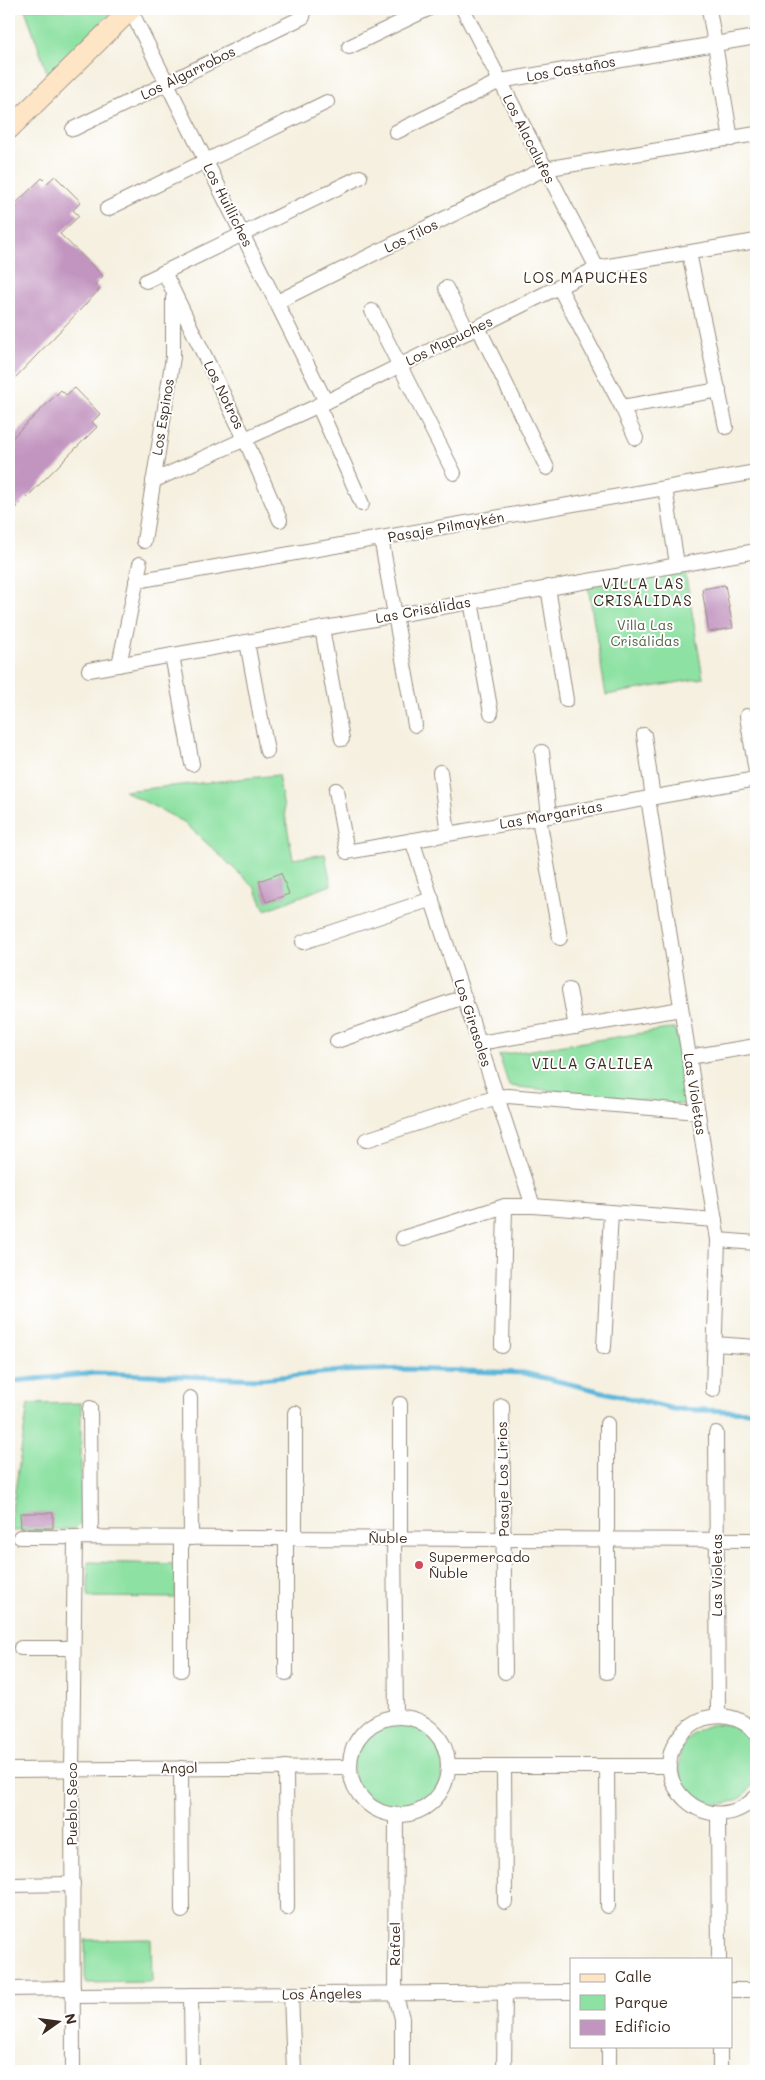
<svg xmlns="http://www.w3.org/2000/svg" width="765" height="2080" viewBox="0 0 765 2080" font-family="Mali,sans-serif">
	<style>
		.green { fill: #8de1a2; stroke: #648660 }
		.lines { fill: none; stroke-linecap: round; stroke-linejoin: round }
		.stream { stroke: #5bb6d9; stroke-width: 5 }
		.building { fill: #c295c0 }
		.street-casing { stroke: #988d7f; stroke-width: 16 }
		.secondary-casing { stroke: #988d7f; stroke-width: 22 }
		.street { stroke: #fff; stroke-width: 14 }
		.secondary { stroke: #fde5c5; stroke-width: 20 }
		.poi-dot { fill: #d1495b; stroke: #fff; stroke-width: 2 }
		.labels { text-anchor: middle; stroke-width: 4; stroke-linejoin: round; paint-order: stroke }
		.street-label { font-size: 14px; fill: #3b2a1e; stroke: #fff }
		.park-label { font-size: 14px; fill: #546146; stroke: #fff }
		.poi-label { font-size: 14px; fill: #3b2a1e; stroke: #fff; text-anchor: start }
		.neighbourhood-label { font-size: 15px; letter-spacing: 1px; fill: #3b2a1e; stroke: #fff }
	</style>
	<rect width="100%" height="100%" fill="#fff"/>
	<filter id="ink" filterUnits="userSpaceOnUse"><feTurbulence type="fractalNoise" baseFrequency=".02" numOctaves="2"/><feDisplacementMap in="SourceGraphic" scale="10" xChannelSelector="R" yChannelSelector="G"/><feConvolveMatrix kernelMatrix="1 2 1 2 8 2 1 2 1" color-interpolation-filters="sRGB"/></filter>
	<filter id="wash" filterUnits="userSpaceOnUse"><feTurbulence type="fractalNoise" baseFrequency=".0096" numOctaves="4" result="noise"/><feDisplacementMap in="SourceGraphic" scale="20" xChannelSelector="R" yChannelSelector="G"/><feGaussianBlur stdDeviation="1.12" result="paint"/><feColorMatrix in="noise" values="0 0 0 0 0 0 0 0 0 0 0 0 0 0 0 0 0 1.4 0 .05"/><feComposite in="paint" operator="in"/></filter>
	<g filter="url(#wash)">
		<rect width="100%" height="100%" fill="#f5f0e0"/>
		<!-- green -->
		<g class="green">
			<path d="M25,9H115L48,75Z"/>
			<path d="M685,571L703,678L606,695L588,587Z"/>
			<path d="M278,775L293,859L325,854L331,885L265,910L255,888L184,822L124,791Z"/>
			<path d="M675,1028L687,1105L509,1086L499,1055Z"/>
			<path d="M81,1403V1523L75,1529L9,1531L28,1404Z"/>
			<path d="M88,1562L177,1564L176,1598L88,1597Z"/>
			<circle cx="398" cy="1768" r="45"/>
			<circle cx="719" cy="1764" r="40"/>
			<path d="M151,1939L152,1982L85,1983V1940Z"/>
		</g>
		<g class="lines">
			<!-- stream -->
			<path class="stream" d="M9,1379L15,1381L96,1373L260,1379L341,1371L406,1369L524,1373L674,1409L756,1412"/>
		</g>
		<g id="blocks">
			<!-- building -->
			<g class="building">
				<path d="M55,176L81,202L73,210L79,216L60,234L103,276L95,284L100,289L15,378L9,372V210L42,178L47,183Z"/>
				<path d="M75,388L100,414L92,422L97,427L9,515V441L61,390L66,395Z"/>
				<path d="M725,585L733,628L709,632L702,589Z"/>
				<path d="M281,873L289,894L266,902L259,881Z"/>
				<path d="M20,1513H53V1528H21Z"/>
			</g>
		</g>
	</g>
	<g filter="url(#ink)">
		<use href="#blocks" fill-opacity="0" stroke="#988d7f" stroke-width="1"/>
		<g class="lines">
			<defs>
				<g id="street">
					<path d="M130,9L326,402"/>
					<path d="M463,9L597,268"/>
					<path d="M709,9L731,139"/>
					<path d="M349,47L428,9"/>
					<path d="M73,129L303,17"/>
					<path d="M396,132L500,81L756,37"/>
					<path d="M107,209L327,102"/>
					<path d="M689,253L726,427"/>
					<path d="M164,272L245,439L280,520"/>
					<path d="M146,281L360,177"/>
					<path d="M559,287L622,407L636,438"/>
					<path d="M446,288L468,332"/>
					<path d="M277,302L544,169L756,134"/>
					<path d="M372,311L454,473"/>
					<path d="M478,327L547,468"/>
					<path d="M318,405L362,504"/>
					<path d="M622,407L719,390"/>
					<path d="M153,481L326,402L597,268L756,241"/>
					<path d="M665,488L677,564"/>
					<path d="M381,538L415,725"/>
					<path d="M144,541L173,357V298"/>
					<path d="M136,581L756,472"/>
					<path d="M548,587L566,700"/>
					<path d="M471,601L491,713"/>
					<path d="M322,628L342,739"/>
					<path d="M247,642L267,751"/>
					<path d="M172,655L192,764"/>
					<path d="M119,665L140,564"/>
					<path d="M89,670L756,551"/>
					<path d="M747,716L756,772"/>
					<path d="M644,735L653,798"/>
					<path d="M542,752L549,816"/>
					<path d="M440,772L448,834"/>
					<path d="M336,790L347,852L756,779"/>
					<path d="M648,798L718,1240L713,1390"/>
					<path d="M539,818L560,938"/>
					<path d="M412,840L533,1206"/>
					<path d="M303,942L432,899"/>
					<path d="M569,990L576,1027"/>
					<path d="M337,1041L464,997"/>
					<path d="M479,1043L681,1009"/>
					<path d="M689,1057L756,1046"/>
					<path d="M366,1140L497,1097L508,1096L698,1112"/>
					<path d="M403,1238L505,1206H533L715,1220"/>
					<path d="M718,1240L756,1243"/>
					<path d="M715,1344L756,1347"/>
					<path d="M502,1346L505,1206"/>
					<path d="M604,1347L611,1212"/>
					<path d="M190,1398L191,1538"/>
					<path d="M400,1404V1538"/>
					<path d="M502,1406L505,1672"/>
					<path d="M90,1408L91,1537"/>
					<path d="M295,1413V1538"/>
					<path d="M607,1424V1672"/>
					<path d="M716,1433L718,1716"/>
					<path d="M20,1537L756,1540"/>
					<path d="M181,1538V1670"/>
					<path d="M394,1538L396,1716"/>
					<path d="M21,1648H73"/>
					<path d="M286,1673V1538"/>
					<circle cx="399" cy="1766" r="49"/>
					<path d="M756,1733C744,1720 729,1714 711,1717C700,1718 690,1725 682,1733C641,1780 709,1844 756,1797"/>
					<path d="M448,1766H670"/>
					<path d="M607,1766L608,1906"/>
					<path d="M286,1767L287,1908"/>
					<path d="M504,1767L505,1902"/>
					<path d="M181,1768L182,1911"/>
					<path d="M9,1770L348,1767"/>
					<path d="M718,1814L719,1959"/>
					<path d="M396,1816L395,1993L402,2018V2071"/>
					<path d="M11,1885L73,1884"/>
					<path d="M9,1989L73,1988"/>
					<path d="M731,1990H756"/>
					<path d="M291,1994L294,2071"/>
					<path d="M191,1995L192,2071"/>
					<path d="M73,1996L571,1992"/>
					<path d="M609,2046V2071"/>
					<path d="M720,2046V2071"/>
					<path d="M73,2071L72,1770L75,1537"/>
					<path d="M504,2071L505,1992"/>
				</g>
				<path id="secondary" d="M9,129L131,9"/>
			</defs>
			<!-- street casing -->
			<use href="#street" class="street-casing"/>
			<!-- secondary casing -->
			<use href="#secondary" class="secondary-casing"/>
			<!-- street -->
			<use href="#street" class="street"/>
			<!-- secondary -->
			<use href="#secondary" class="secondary"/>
		</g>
	</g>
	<!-- markers -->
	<circle class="poi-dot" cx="419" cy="1565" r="5"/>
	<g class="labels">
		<!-- street labels -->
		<g class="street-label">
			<text transform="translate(571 69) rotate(-10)" y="5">Los Castaños</text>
			<text transform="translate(188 73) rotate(-26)" y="5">Los Algarrobos</text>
			<text transform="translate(529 139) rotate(63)" y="5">Los Alacalufes</text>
			<text transform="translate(228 205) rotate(63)" y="5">Los Huilliches</text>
			<text transform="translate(411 236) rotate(-26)" y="5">Los Tilos</text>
			<text transform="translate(449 341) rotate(-26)" y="5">Los Mapuches</text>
			<text transform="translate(224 395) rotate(64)" y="5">Los Notros</text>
			<text transform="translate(163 417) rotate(-81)" y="5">Los Espinos</text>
			<text transform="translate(446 527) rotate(-10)" y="5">Pasaje Pilmaykén</text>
			<text transform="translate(423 610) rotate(-10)" y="5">Las Crisálidas</text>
			<text transform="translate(551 815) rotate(-10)" y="5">Las Margaritas</text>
			<text transform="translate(473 1023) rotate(72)" y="5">Los Girasoles</text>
			<text transform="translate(695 1094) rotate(81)" y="5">Las Violetas</text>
			<text transform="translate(503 1479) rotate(-91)" y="5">Pasaje Los Lirios</text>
			<text x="388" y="1543">Ñuble</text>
			<text transform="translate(717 1575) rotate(-90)" y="5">Las Violetas</text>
			<text transform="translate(179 1768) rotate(-1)" y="5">Angol</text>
			<text transform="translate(72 1804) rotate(-90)" y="5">Pueblo Seco</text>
			<text transform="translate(395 1944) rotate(-90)" y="5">Rafael</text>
			<text transform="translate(322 1994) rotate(-1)" y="5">Los Ángeles</text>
		</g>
		<!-- park labels -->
		<g class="park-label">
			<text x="645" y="630">Villa Las<tspan x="645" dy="16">Crisálidas</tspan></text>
		</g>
		<!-- poi labels -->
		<g class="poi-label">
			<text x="429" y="1562">Supermercado<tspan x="429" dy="16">Ñuble</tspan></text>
		</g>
		<!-- neighbourhood labels -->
		<g class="neighbourhood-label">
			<text x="586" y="283">LOS MAPUCHES</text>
			<text x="643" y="589">VILLA LAS<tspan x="643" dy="17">CRISÁLIDAS</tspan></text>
			<text x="593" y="1069">VILLA GALILEA</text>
		</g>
	</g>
	<!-- margin -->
	<rect width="765" height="2080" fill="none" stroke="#fff" stroke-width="30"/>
	<!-- legend -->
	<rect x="570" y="1958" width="162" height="90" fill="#ffffff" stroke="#b1aaa5"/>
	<rect x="580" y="1974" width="25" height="8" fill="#fde5c5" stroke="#b1aaa5"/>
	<text x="615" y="1982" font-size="15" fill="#3b2a1e">Calle</text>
	<rect x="580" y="1995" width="25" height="15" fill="#8de1a2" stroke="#b1aaa5"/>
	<text x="615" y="2008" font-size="15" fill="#3b2a1e">Parque</text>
	<rect x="580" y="2020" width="25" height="15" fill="#c295c0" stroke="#b1aaa5"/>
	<text x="615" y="2032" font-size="15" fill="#3b2a1e">Edificio</text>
	<!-- north arrow -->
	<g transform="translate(58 2022) rotate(76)" stroke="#ffffff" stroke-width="4" paint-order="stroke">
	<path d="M0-4L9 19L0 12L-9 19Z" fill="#3b2a1e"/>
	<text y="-8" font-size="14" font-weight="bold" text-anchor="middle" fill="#3b2a1e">N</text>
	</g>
</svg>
